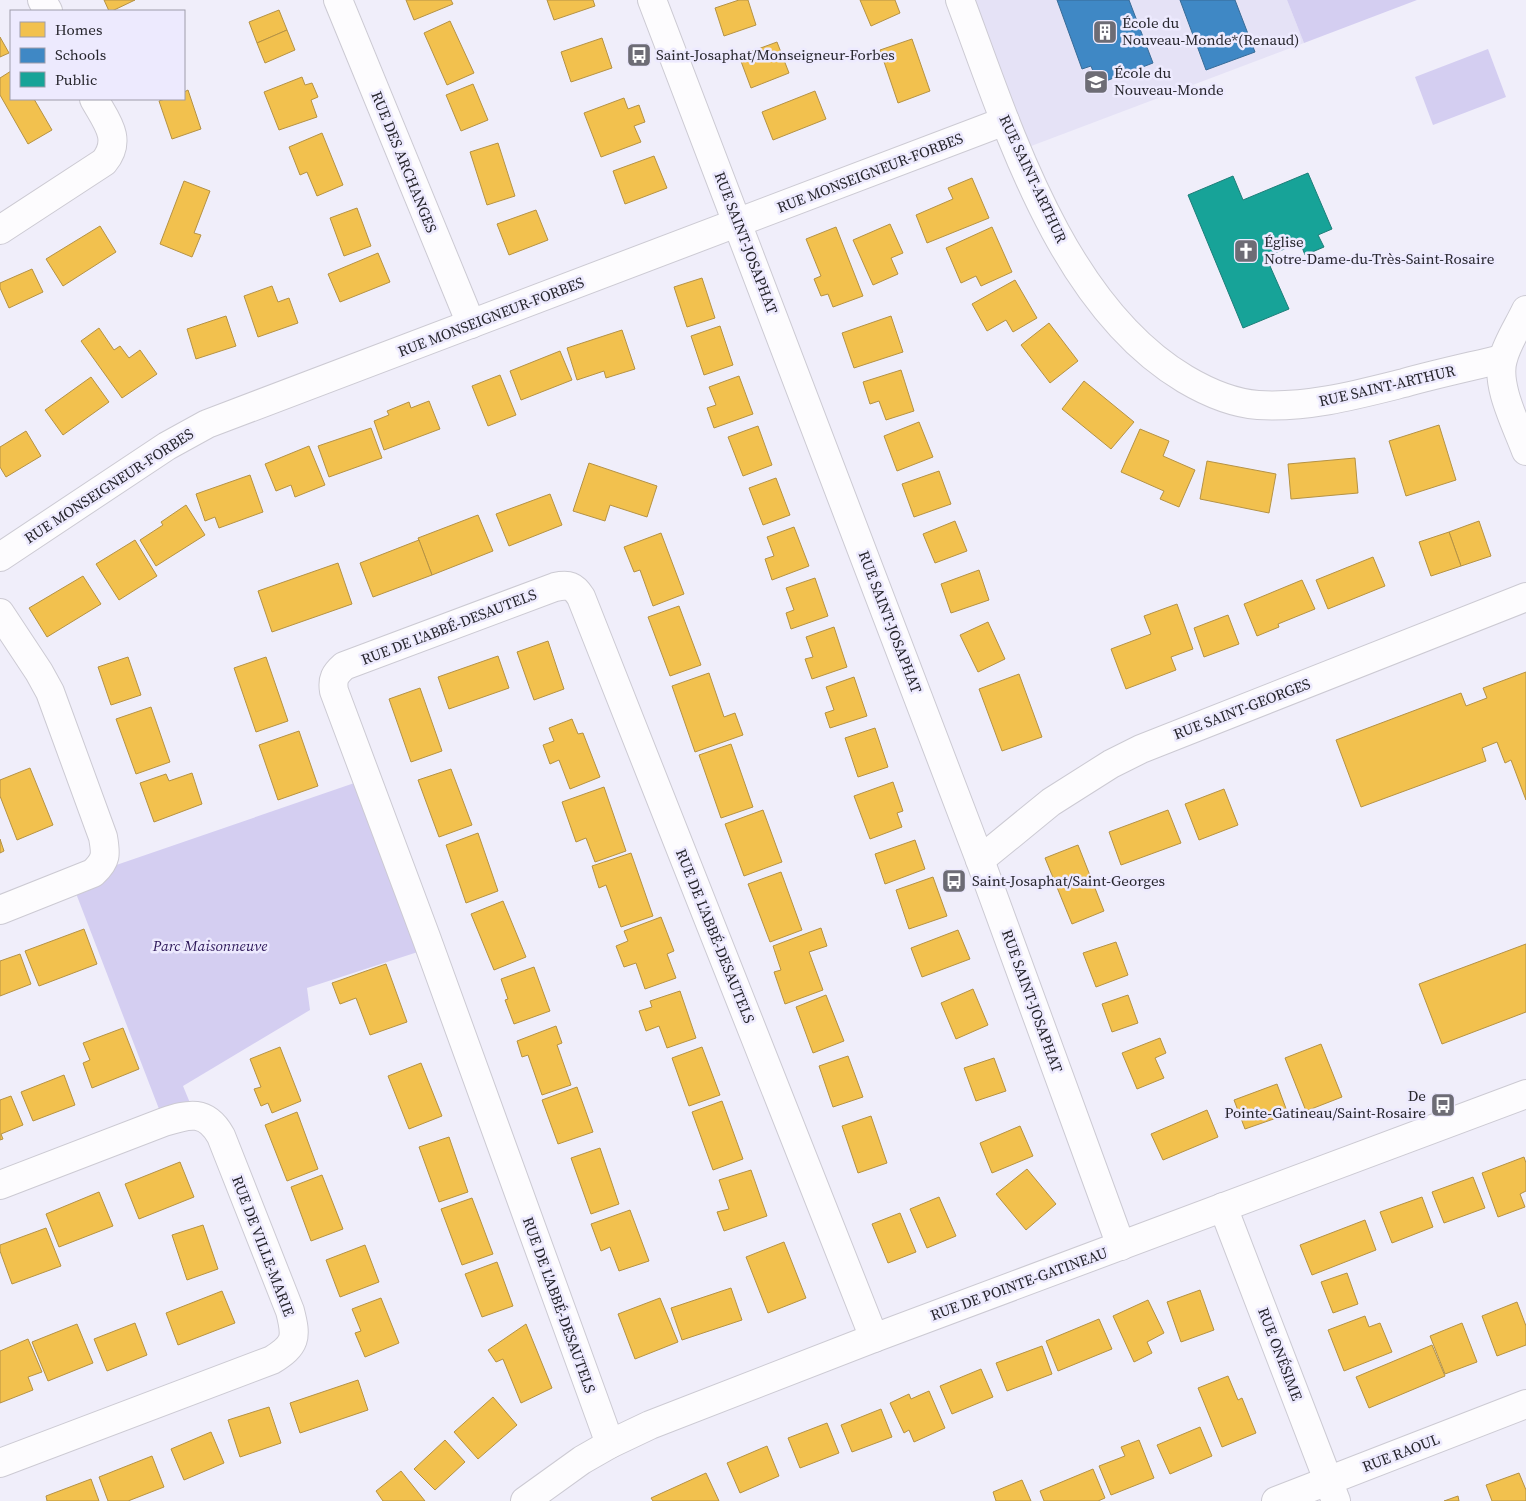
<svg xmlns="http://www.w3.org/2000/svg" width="1526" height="1501" viewBox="0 0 1526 1501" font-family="'Source Serif 4',serif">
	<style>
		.built { fill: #e5e2f6 }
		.green { fill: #d4cef1 }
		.homes { fill: #f2c14e; stroke: #b59244 }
		.schools { fill: #3f88c5; stroke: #386b97 }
		.public { fill: #17a398; stroke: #1c7e78 }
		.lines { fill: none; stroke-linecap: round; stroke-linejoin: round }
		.minor-casing { stroke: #cccad3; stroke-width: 30 }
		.minor { stroke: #fdfcfe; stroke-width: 28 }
		.labels { text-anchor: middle; stroke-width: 5; stroke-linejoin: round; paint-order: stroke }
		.poi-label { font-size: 15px; fill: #27262d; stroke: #edeafe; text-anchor: start }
		.street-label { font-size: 15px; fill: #27262d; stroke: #edeafe }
		.park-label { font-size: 15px; font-style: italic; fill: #2e185a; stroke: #edeafe }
	</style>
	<rect width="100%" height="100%" fill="#f0eefa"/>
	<!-- built -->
	<path class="built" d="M960,0H1287L1304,43L1018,151Z"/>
	<!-- green -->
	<g class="green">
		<path d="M1287,0H1417L1304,43Z"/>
		<path d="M1488,49L1506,97L1433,125L1415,77Z"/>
		<path d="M366,779L430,948L307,988L310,1010L183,1086L195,1115L164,1122L72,883L93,873Z"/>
	</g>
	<!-- homes -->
	<g class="homes">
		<path d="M104,0H135L112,11H109Z"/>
		<path d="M406,0H451L453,4L414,20Z"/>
		<path d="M547,0H593L595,6L554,20Z"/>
		<path d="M739,0H748L756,25L724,36L715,8Z"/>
		<path d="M860,0H895L900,13L871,26Z"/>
		<path d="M279,10L287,30L257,43L249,22Z"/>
		<path d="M450,21L474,73L447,85L424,33Z"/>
		<path d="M287,30L295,50L265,63L257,43Z"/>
		<path d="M0,37L9,53L0,57Z"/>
		<path d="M602,38L612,68L571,82L561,52Z"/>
		<path d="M912,39L930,91L898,103L880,50Z"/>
		<path d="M777,42L789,73L751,88L739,56Z"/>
		<path d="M11,71V99H34L52,130L28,144L0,95V78Z"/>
		<path d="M302,77L305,85L312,83L318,97L311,100L317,117L279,130L264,92Z"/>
		<path d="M473,84L488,120L461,131L446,95Z"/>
		<path d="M188,90L201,129L172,139L159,101L165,99H184V92Z"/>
		<path d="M815,91L826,119L773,140L762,112Z"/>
		<path d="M624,98L628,109L639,105L645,122L634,126L641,142L601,157L584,113Z"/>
		<path d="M322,133L343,185L317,196L307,172L300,175L289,147Z"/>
		<path d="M498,143L515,196L487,205L470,152Z"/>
		<path d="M654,156L667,188L625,204L613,171Z"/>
		<path d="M972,178L989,218L927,243L916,215L953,199L948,188Z"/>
		<path d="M184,181L210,191L194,233L201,235L192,257L160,244Z"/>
		<path d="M357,208L371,246L344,256L330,218Z"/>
		<path d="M536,210L548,240L509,255L497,224Z"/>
		<path d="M890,224L903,253L891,258L898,274L873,285L853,240Z"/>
		<path d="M100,226L116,252L63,286L46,259Z"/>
		<path d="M836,227L863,296L833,307L828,294L821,296L814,279L821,276L806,239Z"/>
		<path d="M992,227L1012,272L981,286L976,276L961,283L946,248Z"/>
		<path d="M378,253L390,282L340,302L328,274Z"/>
		<path d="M32,269L43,292L9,308L0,288V283Z"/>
		<path d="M702,278L715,318L687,327L674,287Z"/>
		<path d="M1015,280L1037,318L1013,332L1006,320L987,331L972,304Z"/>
		<path d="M272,286L278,302L289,298L298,323L258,337L244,296Z"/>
		<path d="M226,316L236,346L196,359L187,329Z"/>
		<path d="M891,316L903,352L854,368L842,333Z"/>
		<path d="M1049,323L1078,361L1050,383L1021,345Z"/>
		<path d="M720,326L733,365L704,375L691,336Z"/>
		<path d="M99,328L114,350L120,346L129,358L140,350L157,374L122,398L81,341Z"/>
		<path d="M622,330L635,369L606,378L604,371L577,380L567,348Z"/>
		<path d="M560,351L572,380L521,400L510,371Z"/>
		<path d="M901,370L914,411L886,420L879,401L870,404L863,382Z"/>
		<path d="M500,375L516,415L488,426L472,386Z"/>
		<path d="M739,376L753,414L714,428L707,408L716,405L709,387Z"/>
		<path d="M91,377L109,402L63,435L45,410Z"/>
		<path d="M1084,381L1134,422L1111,449L1062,409Z"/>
		<path d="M429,401L440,429L384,450L374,421L389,415L387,411L409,402L411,408Z"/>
		<path d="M919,422L933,457L897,471L884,436Z"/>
		<path d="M1439,425L1456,480L1406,496L1389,441Z"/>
		<path d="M758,426L772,465L743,476L728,437Z"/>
		<path d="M371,428L382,458L329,477L318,446Z"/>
		<path d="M1140,429L1169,441L1163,456L1195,470L1179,507L1160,499L1164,491L1121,472Z"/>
		<path d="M26,431L41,456L6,477L0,467V447Z"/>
		<path d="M309,446L325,485L295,497L291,485L276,491L265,464Z"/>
		<path d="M1355,458L1358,493L1291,499L1288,464Z"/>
		<path d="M1207,461L1276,474L1269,513L1200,499Z"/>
		<path d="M589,463L657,486L647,517L610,505L605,521L573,511Z"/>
		<path d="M939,471L951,504L914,517L902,484Z"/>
		<path d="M250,475L263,512L219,528L215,517L205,521L196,494Z"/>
		<path d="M776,478L790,515L763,525L749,488Z"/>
		<path d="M550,494L562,525L509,546L496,514Z"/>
		<path d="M186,505L205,535L156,566L140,540L163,525L161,522Z"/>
		<path d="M478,515L493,551L432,575L418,538Z"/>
		<path d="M955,521L967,551L935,563L923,534Z"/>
		<path d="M1479,521L1491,556L1461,566L1449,532Z"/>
		<path d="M794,527L809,566L772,580L765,559L774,556L767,537Z"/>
		<path d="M1449,532L1461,566L1431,576L1419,542Z"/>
		<path d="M661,533L684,594L653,606L640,570L634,572L624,547Z"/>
		<path d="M135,540L157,576L119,600L96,564Z"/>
		<path d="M419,540L432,575L373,597L360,563Z"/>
		<path d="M1373,557L1385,586L1328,609L1316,580Z"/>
		<path d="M338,563L352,604L272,632L258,591Z"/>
		<path d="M979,570L989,600L951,613L941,584Z"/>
		<path d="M83,576L101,604L47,637L29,608Z"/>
		<path d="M815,578L828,616L791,629L786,613L794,610L786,588Z"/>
		<path d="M1302,580L1315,609L1278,624L1279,627L1257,636L1244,604Z"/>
		<path d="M1177,604L1193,649L1171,657L1176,670L1126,689L1111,649L1151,634L1144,616Z"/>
		<path d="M679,606L701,665L670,676L648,617Z"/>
		<path d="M1228,615L1239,644L1204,657L1194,628Z"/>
		<path d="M988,622L1005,659L978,672L960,635Z"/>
		<path d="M834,627L847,667L812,679L805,659L813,657L806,637Z"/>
		<path d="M548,641L564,689L534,700L517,652Z"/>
		<path d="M498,656L509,688L449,709L438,677Z"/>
		<path d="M128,657L141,695L111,705L98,667Z"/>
		<path d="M266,657L288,721L256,732L234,668Z"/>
		<path d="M1526,672V800L1511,760L1505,763L1497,742L1482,748L1486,761L1361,807L1336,740L1461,693L1466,706L1487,698L1483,688Z"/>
		<path d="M709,673L724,717L735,713L743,735L695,752L672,686Z"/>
		<path d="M1019,674L1042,737L1002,751L979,689Z"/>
		<path d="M854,677L867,716L830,728L825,713L834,710L826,687Z"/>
		<path d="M420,688L442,751L411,762L389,699Z"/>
		<path d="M151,707L170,762L136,774L116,719Z"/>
		<path d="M572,719L578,734L583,733L600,777L570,789L559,760L550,764L543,745L554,741L549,728Z"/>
		<path d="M875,728L888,767L858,777L845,738Z"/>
		<path d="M299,731L318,786L278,800L259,745Z"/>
		<path d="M731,744L753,807L721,818L699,755Z"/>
		<path d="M30,768L53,825L17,840L0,796V780Z"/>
		<path d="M451,769L472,825L439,837L418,780Z"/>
		<path d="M192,773L202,804L154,822L140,783L166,774L169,781Z"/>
		<path d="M893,782L903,811L897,813L902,827L870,839L854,796Z"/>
		<path d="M604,787L626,851L595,862L586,838L576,842L562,802Z"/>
		<path d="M1224,789L1238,825L1199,840L1185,804Z"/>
		<path d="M763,810L782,862L744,876L725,824Z"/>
		<path d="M1168,810L1181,843L1121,865L1109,832Z"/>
		<path d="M478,833L498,891L466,903L446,845Z"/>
		<path d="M0,839L4,851L0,853Z"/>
		<path d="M915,840L925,869L885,884L875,854Z"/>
		<path d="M1078,845L1104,911L1072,924L1045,858Z"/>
		<path d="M631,853L653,916L621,927L606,885L599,888L592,866Z"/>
		<path d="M781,872L802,930L770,942L748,884Z"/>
		<path d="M933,877L947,916L909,929L896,890Z"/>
		<path d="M503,901L526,957L494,970L471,914Z"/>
		<path d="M661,917L674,951L667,954L676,978L645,989L636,963L624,967L616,946L628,941L624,931Z"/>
		<path d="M821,928L827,946L809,952L823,990L785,1004L774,972L781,970L773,946Z"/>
		<path d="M84,929L97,964L39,986L25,951Z"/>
		<path d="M958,930L970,959L922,977L911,948Z"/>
		<path d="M1116,942L1128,975L1096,987L1083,953Z"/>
		<path d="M1526,944V1012L1442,1044L1419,984Z"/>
		<path d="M20,954L31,984L0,996V961Z"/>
		<path d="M386,964L407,1022L370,1035L356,998L340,1004L332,983Z"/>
		<path d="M534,967L550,1011L514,1024L505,1000L508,999L501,979Z"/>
		<path d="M973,989L988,1025L956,1039L941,1003Z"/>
		<path d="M680,991L696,1038L667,1048L659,1026L646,1031L639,1011L652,1007L650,1001Z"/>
		<path d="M826,995L844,1041L813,1053L796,1007Z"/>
		<path d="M1128,995L1138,1023L1112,1032L1102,1004Z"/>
		<path d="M556,1026L562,1043L557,1045L571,1085L542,1095L528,1055L522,1057L517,1041Z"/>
		<path d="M123,1028L139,1069L92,1088L83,1063L90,1060L83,1043Z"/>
		<path d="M1160,1038L1166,1053L1155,1058L1164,1078L1137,1089L1122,1053Z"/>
		<path d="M1321,1044L1342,1097L1306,1111L1285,1058Z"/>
		<path d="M280,1047L301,1101L272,1113L268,1103L261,1106L254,1089L261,1087L250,1059Z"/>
		<path d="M702,1047L720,1095L689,1106L672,1058Z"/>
		<path d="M848,1056L863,1097L833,1107L819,1066Z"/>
		<path d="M994,1058L1006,1091L976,1101L964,1068Z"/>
		<path d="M421,1063L442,1116L409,1129L388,1076Z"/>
		<path d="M64,1075L75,1105L33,1121L21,1092Z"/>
		<path d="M1277,1084L1288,1114L1245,1129L1234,1100Z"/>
		<path d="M577,1087L593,1132L558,1144L542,1100Z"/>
		<path d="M11,1096L23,1125L1,1134L3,1139L0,1140V1100Z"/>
		<path d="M722,1101L743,1159L713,1170L692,1112Z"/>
		<path d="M1207,1110L1218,1137L1163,1160L1151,1134Z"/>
		<path d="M297,1112L318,1169L287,1181L265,1125Z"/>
		<path d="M871,1116L887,1163L858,1173L842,1126Z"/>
		<path d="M1020,1126L1033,1156L992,1173L980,1143Z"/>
		<path d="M449,1137L468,1192L439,1202L419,1147Z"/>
		<path d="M600,1148L619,1204L591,1214L571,1158Z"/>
		<path d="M1524,1157L1526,1163V1191L1520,1194L1525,1207L1498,1217L1482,1173Z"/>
		<path d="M180,1162L194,1197L139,1219L125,1184Z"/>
		<path d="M1027,1169L1056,1204L1026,1230L996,1194Z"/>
		<path d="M751,1170L767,1216L724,1231L717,1212L729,1209L719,1180Z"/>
		<path d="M322,1175L343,1229L311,1241L291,1187Z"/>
		<path d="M1473,1177L1485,1208L1444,1223L1432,1192Z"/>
		<path d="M99,1192L113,1226L59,1247L46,1214Z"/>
		<path d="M939,1197L956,1236L927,1248L910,1209Z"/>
		<path d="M1422,1197L1433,1227L1392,1243L1380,1212Z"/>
		<path d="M472,1198L493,1254L462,1265L441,1209Z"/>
		<path d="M630,1210L649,1261L619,1271L610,1247L601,1251L591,1224Z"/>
		<path d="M900,1213L916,1252L888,1263L872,1224Z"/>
		<path d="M1365,1220L1376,1250L1312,1275L1300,1245Z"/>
		<path d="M203,1225L218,1269L187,1280L172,1235Z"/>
		<path d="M46,1228L61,1266L12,1284L0,1251V1245Z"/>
		<path d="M784,1242L806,1298L768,1313L746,1257Z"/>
		<path d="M365,1245L379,1282L340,1297L326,1260Z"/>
		<path d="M497,1262L513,1306L482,1317L465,1274Z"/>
		<path d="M1347,1273L1358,1304L1333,1313L1321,1282Z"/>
		<path d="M731,1288L742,1320L682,1340L671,1308Z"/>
		<path d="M1200,1290L1214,1330L1181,1342L1167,1302Z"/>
		<path d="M222,1291L235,1323L178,1345L166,1313Z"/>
		<path d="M381,1298L399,1343L365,1357L355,1333L361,1331L352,1309Z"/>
		<path d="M660,1298L678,1342L635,1359L618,1314Z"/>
		<path d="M1148,1300L1164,1333L1147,1342L1152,1353L1134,1362L1113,1316Z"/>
		<path d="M1517,1302L1526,1326V1345L1497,1356L1482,1316Z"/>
		<path d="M1365,1316L1369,1327L1380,1323L1392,1352L1344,1371L1328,1330Z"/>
		<path d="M1099,1319L1112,1349L1058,1371L1046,1341Z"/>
		<path d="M135,1323L147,1355L107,1371L94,1339Z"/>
		<path d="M1462,1323L1477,1362L1445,1374L1430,1336Z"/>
		<path d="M77,1324L93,1363L48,1381L32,1342Z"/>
		<path d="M526,1324L552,1388L521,1403L503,1359L496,1362L488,1350Z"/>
		<path d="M28,1339L42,1372L28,1377L33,1390L0,1403V1351Z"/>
		<path d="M1432,1345L1445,1376L1369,1408L1356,1377Z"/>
		<path d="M1042,1346L1052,1374L1007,1391L996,1363Z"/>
		<path d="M981,1369L993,1397L952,1414L940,1386Z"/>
		<path d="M1228,1376L1238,1400L1242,1398L1256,1433L1222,1447L1198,1388Z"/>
		<path d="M358,1380L368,1410L300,1433L290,1403Z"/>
		<path d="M929,1391L945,1428L914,1442L909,1430L904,1433L890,1403L909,1394L911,1399Z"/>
		<path d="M493,1397L517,1425L478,1459L454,1432Z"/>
		<path d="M269,1407L281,1443L240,1457L228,1420Z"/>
		<path d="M881,1409L892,1437L852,1452L841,1425Z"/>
		<path d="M827,1423L839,1453L800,1468L788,1438Z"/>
		<path d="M1200,1427L1212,1456L1170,1474L1157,1445Z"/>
		<path d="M211,1432L224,1463L184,1480L171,1449Z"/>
		<path d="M445,1440L465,1462L435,1490L414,1469Z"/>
		<path d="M1139,1440L1154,1478L1111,1495L1099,1466L1125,1456L1121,1447Z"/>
		<path d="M767,1446L779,1476L740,1493L727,1463Z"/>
		<path d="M152,1456L164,1487L128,1501H108L99,1477Z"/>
		<path d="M1093,1469L1105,1498L1098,1501H1044L1040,1491Z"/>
		<path d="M401,1471L425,1501H383L376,1491Z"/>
		<path d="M706,1473L719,1501H653L651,1498Z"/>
		<path d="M1519,1473L1526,1490V1501H1492L1486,1485Z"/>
		<path d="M91,1479L99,1501H47L46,1496Z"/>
		<path d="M1022,1480L1031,1501H996L993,1492Z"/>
		<path d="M1458,1496L1459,1501H1444Z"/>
	</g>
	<!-- schools -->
	<g class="schools">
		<path d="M1057,0H1129L1153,63L1098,84L1091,66L1082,69Z"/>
		<path d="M1180,0H1235L1255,52L1206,70Z"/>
	</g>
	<!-- public -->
	<path class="public" d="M1308,173L1332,229L1318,235L1324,247L1305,255L1300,242L1266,257L1289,309L1243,328L1188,195L1233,176L1243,200Z"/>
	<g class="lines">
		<defs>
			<g id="minor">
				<path d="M42,0L48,11"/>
				<path d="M338,0L471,324"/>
				<path d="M652,0L980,860L1121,1246"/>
				<path d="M960,0C1008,128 1061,305 1185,379C1207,392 1232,403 1258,405C1308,408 1356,395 1404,383C1436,374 1469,367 1502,359"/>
				<path d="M0,230L104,162C123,139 106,121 94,99"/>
				<path d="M1526,310C1519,325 1507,343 1503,359C1495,385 1517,426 1526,451"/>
				<path d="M0,557L167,446L207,424L1005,121"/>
				<path d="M0,613L39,672L50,692L103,837C106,854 107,860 93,873L0,910"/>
				<path d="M980,860L1051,802L1111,764L1141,749L1526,597"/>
				<path d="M0,1185L164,1122C189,1114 206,1109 221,1136L290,1311C297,1338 296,1345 272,1360L0,1463"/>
				<path d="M1223,1207L1336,1501"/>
				<path d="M610,1444L426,937L334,691C332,679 335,674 344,666L555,587C569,584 574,586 581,597L874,1338"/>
				<path d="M525,1501L582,1460L610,1444L650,1425L874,1338L1526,1094"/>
				<path d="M1276,1501L1526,1404"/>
			</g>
		</defs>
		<!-- minor casing -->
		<use href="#minor" class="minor-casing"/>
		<!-- minor -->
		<use href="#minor" class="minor"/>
	</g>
	<!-- icons -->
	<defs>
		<symbol id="building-square" viewBox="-11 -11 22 22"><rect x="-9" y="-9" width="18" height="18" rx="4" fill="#6d6c75" stroke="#edeafe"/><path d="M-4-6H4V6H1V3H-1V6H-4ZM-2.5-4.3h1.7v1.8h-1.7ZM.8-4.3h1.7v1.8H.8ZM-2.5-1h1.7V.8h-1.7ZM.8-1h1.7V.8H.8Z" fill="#fff"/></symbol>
		<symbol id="bus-square" viewBox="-11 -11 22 22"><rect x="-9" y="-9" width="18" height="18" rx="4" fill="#6d6c75" stroke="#edeafe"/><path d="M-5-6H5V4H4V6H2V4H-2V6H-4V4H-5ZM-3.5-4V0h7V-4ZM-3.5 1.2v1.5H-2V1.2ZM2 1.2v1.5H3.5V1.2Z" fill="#fff"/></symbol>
		<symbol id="school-square" viewBox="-11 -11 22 22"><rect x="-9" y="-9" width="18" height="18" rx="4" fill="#6d6c75" stroke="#edeafe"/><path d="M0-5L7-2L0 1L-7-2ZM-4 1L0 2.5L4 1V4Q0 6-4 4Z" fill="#fff"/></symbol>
		<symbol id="church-square" viewBox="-11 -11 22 22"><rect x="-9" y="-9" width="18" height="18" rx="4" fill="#6d6c75" stroke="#edeafe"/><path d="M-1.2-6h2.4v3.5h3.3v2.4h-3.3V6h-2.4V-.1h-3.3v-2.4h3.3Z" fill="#fff"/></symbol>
	</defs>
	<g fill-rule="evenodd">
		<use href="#building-square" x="1091" y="18" width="28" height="28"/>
		<use href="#bus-square" x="625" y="41" width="28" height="28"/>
		<use href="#school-square" x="1082" y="68" width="28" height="28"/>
		<use href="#church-square" x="1232" y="237" width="28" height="28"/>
		<use href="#bus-square" x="940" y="867" width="28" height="28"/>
		<use href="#bus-square" x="1429" y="1091" width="28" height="28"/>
	</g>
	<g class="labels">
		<!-- poi labels -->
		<g class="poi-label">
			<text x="1122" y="28">École du<tspan x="1122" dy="17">Nouveau-Monde*(Renaud)</tspan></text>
			<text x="656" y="60">Saint-Josaphat/Monseigneur-Forbes</text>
			<text x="1114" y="78">École du<tspan x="1114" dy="17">Nouveau-Monde</tspan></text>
			<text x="1264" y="247">Église<tspan x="1264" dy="17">Notre-Dame-du-Très-Saint-Rosaire</tspan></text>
			<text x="972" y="886">Saint-Josaphat/Saint-Georges</text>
			<text x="1426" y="1101" text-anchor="end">De<tspan x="1426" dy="17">Pointe-Gatineau/Saint-Rosaire</tspan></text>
		</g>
		<!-- street labels -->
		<g class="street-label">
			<text transform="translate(404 162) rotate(68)" y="5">RUE DES ARCHANGES</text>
			<text transform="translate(870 173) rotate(-21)" y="5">RUE MONSEIGNEUR-FORBES</text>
			<text transform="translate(1033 179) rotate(65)" y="5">RUE SAINT-ARTHUR</text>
			<text transform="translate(746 243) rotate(69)" y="5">RUE SAINT-JOSAPHAT</text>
			<text transform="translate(491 317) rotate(-21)" y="5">RUE MONSEIGNEUR-FORBES</text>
			<text transform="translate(1387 386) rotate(-13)" y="5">RUE SAINT-ARTHUR</text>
			<text transform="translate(109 486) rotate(-33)" y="5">RUE MONSEIGNEUR-FORBES</text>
			<text transform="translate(890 622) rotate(69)" y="5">RUE SAINT-JOSAPHAT</text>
			<text transform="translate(449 627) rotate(-21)" y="5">RUE DE L'ABBÉ-DESAUTELS</text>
			<text transform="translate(1242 709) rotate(-21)" y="5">RUE SAINT-GEORGES</text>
			<text transform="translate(715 936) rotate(68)" y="5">RUE DE L'ABBÉ-DESAUTELS</text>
			<text transform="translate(1032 1001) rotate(70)" y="5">RUE SAINT-JOSAPHAT</text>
			<text transform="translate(263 1246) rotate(69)" y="5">RUE DE VILLE-MARIE</text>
			<text transform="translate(1019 1284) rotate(-20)" y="5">RUE DE POINTE-GATINEAU</text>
			<text transform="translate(559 1305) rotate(70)" y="5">RUE DE L'ABBÉ-DESAUTELS</text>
			<text transform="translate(1280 1354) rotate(69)" y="5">RUE ONÉSIME</text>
			<text transform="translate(1401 1453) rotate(-21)" y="5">RUE RAOUL</text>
		</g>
		<!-- park labels -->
		<g class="park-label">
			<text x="210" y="951">Parc Maisonneuve</text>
		</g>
	</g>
	<!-- legend -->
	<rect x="10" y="10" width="175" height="90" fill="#edeafe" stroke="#9e9caa"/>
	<rect x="20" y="22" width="25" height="15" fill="#f2c14e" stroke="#9e9caa"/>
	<text x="55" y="35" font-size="15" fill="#27262d">Homes</text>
	<rect x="20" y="48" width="25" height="15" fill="#3f88c5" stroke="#9e9caa"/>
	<text x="55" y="60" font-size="15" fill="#27262d">Schools</text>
	<rect x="20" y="72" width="25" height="15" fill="#17a398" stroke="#9e9caa"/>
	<text x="55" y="85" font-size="15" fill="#27262d">Public</text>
</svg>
